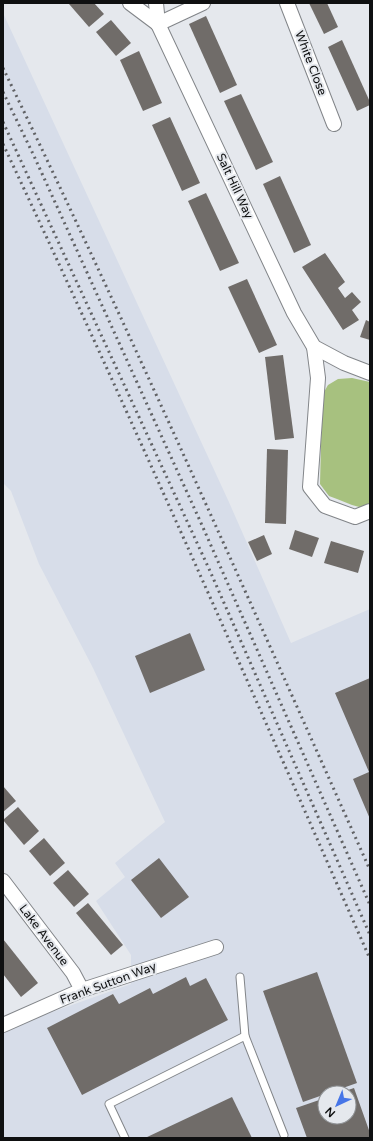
<svg xmlns="http://www.w3.org/2000/svg" width="373" height="1141" viewBox="0 0 373 1141" font-family="'Varela Round',sans-serif">
	<style>
		.built { fill: #d7dde9; fill-rule: evenodd }
		.green { fill: #a7c17f }
		.building { fill: #706c69 }
		.lines { fill: none; stroke-linecap: round; stroke-linejoin: round }
		.service-casing { stroke: #828589; stroke-width: 9 }
		.minor-casing { stroke: #828589; stroke-width: 16 }
		.service { stroke: #fff; stroke-width: 7 }
		.minor { stroke: #fff; stroke-width: 14 }
		.rail { stroke: #616265; stroke-width: 3; stroke-dasharray: 2 4; stroke-linecap: butt }
		.labels { text-anchor: middle; stroke-width: 4; stroke-linejoin: round; paint-order: stroke }
		.street-label { font-size: 12px; fill: #0f1011; stroke: #e5e8ed }
	</style>
	<rect width="100%" height="100%" fill="#e5e8ed"/>
	<!-- built -->
	<path class="built" d="M3,13L228,500L291,643L370,609V1138H3V1033L38,1017L131,984V955L96,901L125,877L115,863L165,822L93,668L39,564L11,491L3,483ZM325,1093H349V1117H325Z"/>
	<!-- green -->
	<path class="green" d="M352,378L370,382V506L363,508L352,505L337,499L329,496L320,484L322,406L324,392L328,385L338,379Z"/>
	<!-- building -->
	<g class="building">
		<path d="M70,3H94L104,14L89,27L69,4Z"/>
		<path d="M309,3H327L338,27L324,34Z"/>
		<path d="M206,16L237,85L220,93L189,24Z"/>
		<path d="M111,20L131,43L116,56L96,32Z"/>
		<path d="M342,40L370,102V105L357,111L328,47Z"/>
		<path d="M139,51L162,103L143,111L120,60Z"/>
		<path d="M241,94L273,162L256,170L224,101Z"/>
		<path d="M170,117L200,183L182,191L152,125Z"/>
		<path d="M280,176L311,245L294,253L263,184Z"/>
		<path d="M206,193L239,263L220,271L188,201Z"/>
		<path d="M325,253L345,282L338,288L345,298L352,292L361,302L352,310L359,320L343,330L302,267Z"/>
		<path d="M247,279L277,345L259,353L228,287Z"/>
		<path d="M366,320L370,322V340L360,337Z"/>
		<path d="M283,355L294,438L275,440L265,357Z"/>
		<path d="M267,449L288,450L286,524L265,523Z"/>
		<path d="M295,530L319,538L312,557L289,549Z"/>
		<path d="M264,535L272,554L257,561L248,542Z"/>
		<path d="M331,541L364,551L358,573L324,563Z"/>
		<path d="M190,633L205,670L150,693L135,656Z"/>
		<path d="M370,678V819L353,779L369,772L335,693Z"/>
		<path d="M3,786L16,801L3,812Z"/>
		<path d="M18,807L39,831L24,845L3,820Z"/>
		<path d="M44,838L65,863L50,876L29,851Z"/>
		<path d="M159,858L189,897L161,918L131,880Z"/>
		<path d="M68,870L89,894L74,907L53,883Z"/>
		<path d="M88,903L123,945L111,955L76,913Z"/>
		<path d="M3,939L38,983L21,997L3,974Z"/>
		<path d="M317,972L357,1083L303,1102L263,991Z"/>
		<path d="M186,977L190,986L206,978L228,1020L82,1095L47,1028L113,994L119,1004L150,988L153,994Z"/>
		<path d="M354,1088L370,1133V1138H307L296,1108L325,1098V1117H349V1093H339Z"/>
		<path d="M232,1097L252,1138H145Z"/>
	</g>
	<g class="lines">
		<defs>
			<g id="service">
				<path d="M240,977L245,1036"/>
				<path d="M125,1138L109,1104L245,1036L284,1135"/>
			</g>
			<g id="minor">
				<path d="M130,3L158,24"/>
				<path d="M156,3L158,24L294,313L314,347L344,363L370,373"/>
				<path d="M287,3L334,124"/>
				<path d="M158,24L203,3"/>
				<path d="M314,347L318,378L310,487L325,506L355,517L370,511"/>
				<path d="M3,881L73,973L82,990"/>
				<path d="M3,1025L82,990L216,947"/>
			</g>
		</defs>
		<!-- service casing -->
		<use href="#service" class="service-casing"/>
		<!-- minor casing -->
		<use href="#minor" class="minor-casing"/>
		<!-- service -->
		<use href="#service" class="service"/>
		<!-- minor -->
		<use href="#minor" class="minor"/>
		<!-- rail -->
		<g class="rail">
			<path d="M3,68C131,333 250,602 370,870"/>
			<path d="M3,92L34,156L201,523L370,905"/>
			<path d="M3,122L210,571L370,935"/>
			<path d="M3,144C130,414 250,686 370,959"/>
		</g>
	</g>
	<g class="labels">
		<!-- street labels -->
		<g class="street-label">
			<text transform="translate(311 63) rotate(69)" y="4">White Close</text>
			<text transform="translate(235 186) rotate(65)" y="4">Salt Hill Way</text>
			<text transform="translate(44 935) rotate(53)" y="4">Lake Avenue</text>
			<text transform="translate(108 983) rotate(-20)" y="4">Frank Sutton Way</text>
		</g>
	</g>
	<!-- border -->
	<rect width="373" height="1141" fill="none" stroke="#0f1011" stroke-width="8"/>
	<!-- north arrow -->
	<g transform="translate(337 1105) rotate(224)"><circle r="19" fill="#e5e8ed" stroke="#8f9295"/>
	<path d="M0-3L7 15L0 10L-7 15Z" fill="#4675e7"/>
	<text y="-6" font-size="11" font-weight="bold" text-anchor="middle" fill="#0f1011">N</text>
	</g>
</svg>
